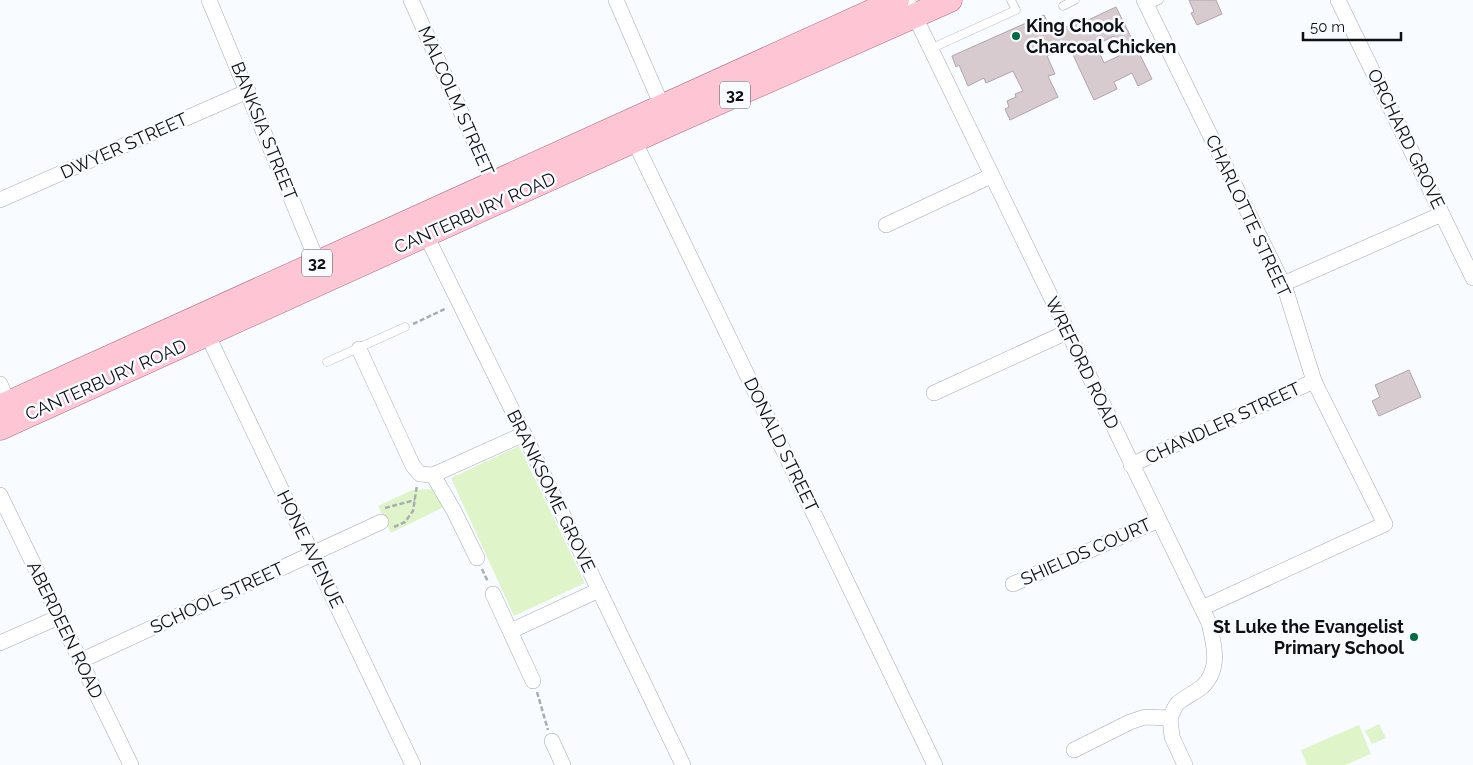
<svg xmlns="http://www.w3.org/2000/svg" width="1473" height="765" viewBox="0 0 1473 765" font-family="Raleway,sans-serif">
	<style>
		.green { fill: #dff5c9 }
		.building { fill: #d8cbcf; stroke: #b1a4a9; fill-rule: evenodd }
		.lines { fill: none; stroke-linecap: round; stroke-linejoin: round }
		.service-casing { stroke: #a3aab3; stroke-width: 9 }
		.minor-casing { stroke: #a3aab3; stroke-width: 16 }
		.primary-casing { stroke: #aa6c7e; stroke-width: 25 }
		.path { stroke: #a9acb0; stroke-width: 2.5; stroke-dasharray: 5 2.5; stroke-linecap: butt }
		.service { stroke: #fff; stroke-width: 8 }
		.minor { stroke: #fff; stroke-width: 15 }
		.primary { stroke: #fec5d4; stroke-width: 24 }
		.poi-dot { fill: #006c43; stroke: #f8fbff; stroke-width: 2 }
		.labels { text-anchor: middle; stroke-width: 5; stroke-linejoin: round; paint-order: stroke }
		.shield { fill: #f8fbff; stroke: #54565a; stroke-width: 1 }
		.shield-label { font-size: 16px; font-weight: bold; fill: #0e1014 }
		.poi-label { font-size: 18px; font-weight: bold; fill: #0e1014; stroke: #f8fbff; text-anchor: start }
		.street-label { font-size: 18px; fill: #0e1014; stroke: #f8fbff }
	</style>
	<rect width="100%" height="100%" fill="#f8fbff"/>
	<!-- green -->
	<g class="green">
		<path d="M519,446L585,583L514,616L451,478Z"/>
		<path d="M432,489L444,507L391,533L378,506L412,490Z"/>
		<path d="M1379,724L1386,738L1372,744L1365,731Z"/>
		<path d="M1359,725L1371,754L1345,765H1307L1301,750Z"/>
	</g>
	<!-- building -->
	<g class="building">
		<path d="M1189,0H1216L1222,14L1197,25L1191,13L1194,12Z"/>
		<path d="M1116,7L1152,79L1138,86L1132,73L1114,82L1117,89L1094,100L1069,46L1047,56L1055,74L1048,76L1058,97L1010,120L1005,109L1009,107L1007,101L1016,97L1015,94L1023,91L1013,71L986,83L984,78L968,86L959,65L956,67L952,56L1044,15L1053,33L1085,18L1086,21ZM1114,36L1123,54L1104,63L1096,45Z"/>
		<path d="M1409,370L1421,397L1379,416L1372,401L1380,397L1375,385Z"/>
	</g>
	<g class="lines">
		<defs>
			<g id="service">
				<path d="M1063,6L1075,0"/>
				<path d="M1147,6L1159,0"/>
				<path d="M930,49L1016,10L1011,0"/>
				<path d="M327,362L405,327"/>
			</g>
			<g id="minor">
				<path d="M209,0L318,263"/>
				<path d="M411,0L496,190"/>
				<path d="M616,0L665,113"/>
				<path d="M907,0L1209,623C1214,644 1221,668 1203,686C1195,693 1184,697 1177,704C1174,708 1172,714 1170,718"/>
				<path d="M1144,0L1285,288L1314,381L1385,524L1202,608"/>
				<path d="M1338,0L1473,278"/>
				<path d="M630,132L935,765"/>
				<path d="M0,200L248,91"/>
				<path d="M886,225L991,176"/>
				<path d="M422,227L524,434L683,765"/>
				<path d="M1283,284L1442,214"/>
				<path d="M207,334L413,765"/>
				<path d="M359,349L413,466L420,474L433,475L524,434"/>
				<path d="M0,384L11,410"/>
				<path d="M934,393L1067,332"/>
				<path d="M1131,465L1314,381"/>
				<path d="M433,475L454,511L477,558"/>
				<path d="M0,495L131,765"/>
				<path d="M1013,584L1159,520"/>
				<path d="M493,594L533,681"/>
				<path d="M511,631L599,590"/>
				<path d="M0,643L59,617"/>
				<path d="M80,661L381,522"/>
				<path d="M1170,718L1172,737L1185,765"/>
				<path d="M552,741L563,765"/>
				<path d="M1074,750L1130,722L1145,717L1170,718"/>
			</g>
			<g id="primary">
				<path d="M0,407L897,0"/>
				<path d="M0,428L670,124L950,0"/>
			</g>
		</defs>
		<!-- service casing -->
		<use href="#service" class="service-casing"/>
		<!-- minor casing -->
		<use href="#minor" class="minor-casing"/>
		<!-- primary casing -->
		<use href="#primary" class="primary-casing"/>
		<!-- path -->
		<g class="path">
			<path d="M413,324L447,308"/>
			<path d="M385,508L415,500"/>
			<path d="M394,527L405,522L413,511L417,485"/>
			<path d="M482,569L488,582"/>
			<path d="M537,692L548,730"/>
		</g>
		<!-- service -->
		<use href="#service" class="service"/>
		<!-- minor -->
		<use href="#minor" class="minor"/>
		<!-- primary -->
		<use href="#primary" class="primary"/>
	</g>
	<!-- markers -->
	<g class="poi-dot">
		<circle cx="1016" cy="36" r="5"/>
		<circle cx="1414" cy="637" r="5"/>
	</g>
	<g class="labels">
		<!-- shield labels -->
		<g class="shield">
			<rect x="720" y="81.5" width="30" height="27" rx="4"/>
			<rect x="302" y="249.5" width="30" height="27" rx="4"/>
		</g>
		<g class="shield-label">
			<text x="735" y="101">32</text>
			<text x="317" y="269">32</text>
		</g>
		<!-- poi labels -->
		<g class="poi-label">
			<text x="1026" y="32">King Chook<tspan x="1026" dy="21">Charcoal Chicken</tspan></text>
			<text x="1404" y="633" text-anchor="end">St Luke the Evangelist<tspan x="1404" dy="21">Primary School</tspan></text>
		</g>
		<!-- street labels -->
		<g class="street-label">
			<text transform="translate(456 101) rotate(66)" y="6">MALCOLM STREET</text>
			<text transform="translate(264 131) rotate(68)" y="6">BANKSIA STREET</text>
			<text transform="translate(1406 139) rotate(64)" y="6">ORCHARD GROVE</text>
			<text transform="translate(124 146) rotate(-24)" y="6">DWYER STREET</text>
			<text transform="translate(475 213) rotate(-24)" y="6">CANTERBURY ROAD</text>
			<text transform="translate(1248 216) rotate(65)" y="6">CHARLOTTE STREET</text>
			<text transform="translate(1082 363) rotate(64)" y="6">WREFORD ROAD</text>
			<text transform="translate(106 380) rotate(-24)" y="6">CANTERBURY ROAD</text>
			<text transform="translate(1223 423) rotate(-25)" y="6">CHANDLER STREET</text>
			<text transform="translate(781 445) rotate(64)" y="6">DONALD STREET</text>
			<text transform="translate(551 491) rotate(64)" y="6">BRANKSOME GROVE</text>
			<text transform="translate(310 549) rotate(64)" y="6">HONE AVENUE</text>
			<text transform="translate(1086 552) rotate(-24)" y="6">SHIELDS COURT</text>
			<text transform="translate(217 598) rotate(-25)" y="6">SCHOOL STREET</text>
			<text transform="translate(65 630) rotate(64)" y="6">ABERDEEN ROAD</text>
		</g>
	</g>
	<!-- scale -->
	<path d="M1303 32v8h98v-8" fill="none" stroke="#0e1014" stroke-width="2.5"/>
	<text x="1310" y="32" font-size="15" fill="#0e1014" stroke="#f8fbff" stroke-width="4" paint-order="stroke">50 m</text>
</svg>
